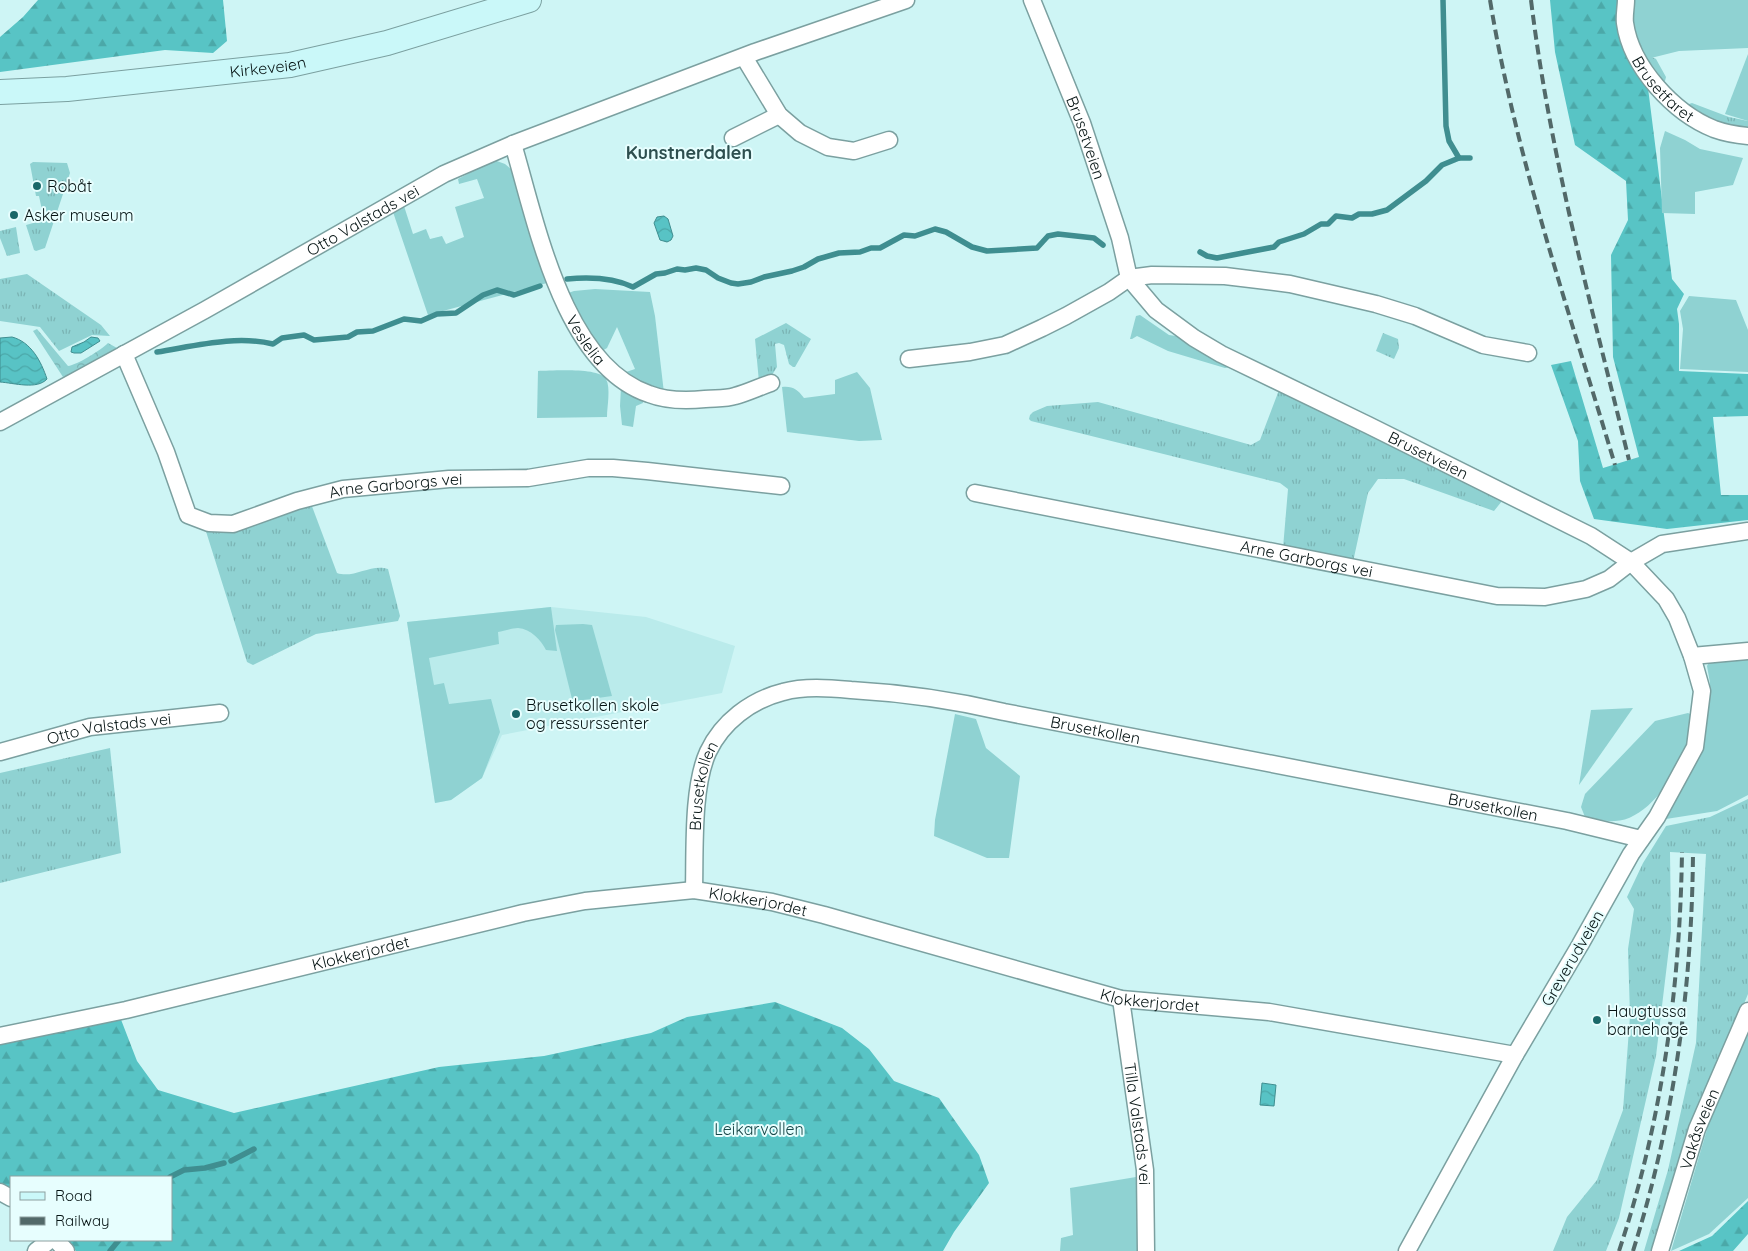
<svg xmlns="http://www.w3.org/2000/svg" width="1748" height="1251" viewBox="0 0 1748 1251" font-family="Quicksand,sans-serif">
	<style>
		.built { fill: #baebeb }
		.grass { fill: url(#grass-tufts) }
		.forest { fill: url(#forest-firs) }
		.park { fill: url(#park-crowns) }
		.garden { fill: #8fd2d2 }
		.water { fill: url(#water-waves); stroke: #3f8e90 }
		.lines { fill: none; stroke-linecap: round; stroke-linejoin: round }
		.stream { stroke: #3f8e90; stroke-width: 5.5 }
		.minor-casing { stroke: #7ba0a0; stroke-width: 19 }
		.secondary-casing { stroke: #7ba0a0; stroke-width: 26 }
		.minor { stroke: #fff; stroke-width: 16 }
		.secondary { stroke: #caf8f9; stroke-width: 24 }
		.rail { stroke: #526969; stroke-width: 4; stroke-dasharray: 10 5; stroke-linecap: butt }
		.poi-dot { fill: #1a6869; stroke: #e7fefe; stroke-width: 2 }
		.labels { text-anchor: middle; stroke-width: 4; stroke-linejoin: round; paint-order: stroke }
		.street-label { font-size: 16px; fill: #061414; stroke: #e7fefe }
		.poi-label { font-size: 16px; fill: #061414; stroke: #e7fefe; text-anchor: start }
		.park-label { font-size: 16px; fill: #174748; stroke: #e7fefe }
		.neighbourhood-label { font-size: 18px; font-weight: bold; fill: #2d4f4f; stroke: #e7fefe }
	</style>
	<defs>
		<pattern id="grass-tufts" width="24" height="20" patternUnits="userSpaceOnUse" patternTransform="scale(1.25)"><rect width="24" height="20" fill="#8fd2d2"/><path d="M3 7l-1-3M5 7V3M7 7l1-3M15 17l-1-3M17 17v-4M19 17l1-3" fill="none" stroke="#7ab3b3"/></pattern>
		<pattern id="forest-firs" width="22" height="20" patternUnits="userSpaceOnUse" patternTransform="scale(1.25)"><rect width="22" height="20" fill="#58c4c5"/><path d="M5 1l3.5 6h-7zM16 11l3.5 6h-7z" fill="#4ba8a8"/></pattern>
		<pattern id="park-crowns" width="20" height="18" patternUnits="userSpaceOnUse" patternTransform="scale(1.25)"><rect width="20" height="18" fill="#8fd2d2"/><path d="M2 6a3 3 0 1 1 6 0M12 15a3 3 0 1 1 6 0" fill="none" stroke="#7ab3b3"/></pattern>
		<pattern id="water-waves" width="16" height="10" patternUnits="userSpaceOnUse" patternTransform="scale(1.25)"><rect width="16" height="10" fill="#58c3c5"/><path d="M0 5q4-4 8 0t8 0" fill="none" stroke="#4ba7a8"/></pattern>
	</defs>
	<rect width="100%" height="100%" fill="#cef5f5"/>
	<!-- built -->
	<path class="built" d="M551,607L646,617L735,646L722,693L502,735L482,778L451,800L435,803L407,622Z"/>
	<!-- grass -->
	<g class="grass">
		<path d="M1632,0H1639L1648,55L1656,59L1666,77L1665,81H1662L1655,77L1634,34Z"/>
		<path d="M1692,103L1729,117L1748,121V130L1714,122L1688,106L1689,104Z"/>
		<path d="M33,162L67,163L70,173L45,248L36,251L34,250L26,225L44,220L39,196H36L30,164Z"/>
		<path d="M16,227L20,253L7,256L0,238V231Z"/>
		<path d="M27,274L101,325L110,336L92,335L59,351L40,327L0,321V279Z"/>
		<path d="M786,323L811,339L795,367H793L789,364L784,345L779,343L775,344L777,367L772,375L759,382L755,339Z"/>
		<path d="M1383,333L1398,339L1399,348L1394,359L1376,351Z"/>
		<path d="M1279,390L1502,501L1494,511L1404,479H1378L1368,493L1353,562L1283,548L1288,489L1280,483L1031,421L1029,419L1030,415L1033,412L1047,406L1098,402L1251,445L1260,440Z"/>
		<path d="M310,501L337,573C354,579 371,563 388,569L400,616L398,621L316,634L253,665L247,662L204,525Z"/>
		<path d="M110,748L121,853L0,883V773Z"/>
		<path d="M1748,799V994L1721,1060L1652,1251H1644L1668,1170L1696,1043L1706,854L1670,852L1671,931L1656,1056L1619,1218L1606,1251H1553L1567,1217L1597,1180L1623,1110L1630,1016L1628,949L1634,909L1627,897L1643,863L1666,826L1710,817Z"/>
	</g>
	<!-- forest -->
	<g class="forest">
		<path d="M38,0H223L227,41L213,53L165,50L0,72V37L23,17Z"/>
		<path d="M1550,0H1618L1648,88L1672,279L1684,294L1677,309L1679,324V371L1748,374V416L1713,417L1721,495H1748V520L1667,529L1594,519L1580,481L1578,441L1551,365L1571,361L1603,468L1639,457L1613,357L1611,255L1628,220L1626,181L1575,145L1555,52Z"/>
		<path d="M775,1002L842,1028L869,1049L894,1081L939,1098L979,1155L989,1183L954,1232L943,1251H76L67,1240H171V1177H11V1188L0,1183V1045L120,1017L137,1061L158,1090L234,1113L439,1067L544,1056L651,1033L687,1017Z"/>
		<path d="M1748,1201V1234L1733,1251H1679L1712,1236Z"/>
	</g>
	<!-- park -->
	<path class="park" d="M37,329L68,366C77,365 101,350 108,343L117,348L74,373L63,377L33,331Z"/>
	<!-- garden -->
	<g class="garden">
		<path d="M1636,0H1748V48L1679,51L1647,59C1638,38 1632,23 1636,0Z"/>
		<path d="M1748,54V121L1725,114Z"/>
		<path d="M1665,131L1685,140L1700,149L1743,158L1733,185L1695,192V214L1662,213L1660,148Z"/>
		<path d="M494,160L505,164L512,170L547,283L428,315L393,212L404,206L413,234L426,229L430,239L442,236L446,244L464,237L455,207L484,198L477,179L459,184L458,179Z"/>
		<path d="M595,289L650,292L655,316L664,393L623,375L626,372L635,369L617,327L607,348L602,351L565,294L574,291Z"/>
		<path d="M1689,296L1736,300L1748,330V372L1680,369L1683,329L1680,311Z"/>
		<path d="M1140,315L1169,335L1176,336L1230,367L1225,368L1168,351L1137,336L1132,339H1130L1136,316Z"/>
		<path d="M538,371C551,371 599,367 606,379C611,388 607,407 607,417L537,418Z"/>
		<path d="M857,372L870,388L882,440L859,441L787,432L782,387C793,386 797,389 804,398L835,394V380Z"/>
		<path d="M621,387L642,395L643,403L636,406L633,427L622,425L620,406Z"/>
		<path d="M551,607L557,651L546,650C541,640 531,629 518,628C512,628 504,631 498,632L499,644L429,658L434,685L444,683L449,704L491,699L500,732L482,778L451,800L435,803L407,622Z"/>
		<path d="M583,624L592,625L612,696L576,701L572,699L555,630L556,625Z"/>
		<path d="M1748,657V795L1717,811L1666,819L1694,763L1704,726L1710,683L1707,666L1709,662Z"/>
		<path d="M1633,708L1579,785L1591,710Z"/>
		<path d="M1688,713L1692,715C1691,723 1691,731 1689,738C1681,768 1650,820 1615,821C1606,822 1594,818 1585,817L1581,807L1585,794L1655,721Z"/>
		<path d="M955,714L976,719L986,748L1020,776L1009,858H987L934,836L935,820Z"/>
		<path d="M1748,1027V1198L1709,1234L1671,1251L1719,1089Z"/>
		<path d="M1136,1177L1138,1251H1060L1061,1238L1073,1235L1070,1188Z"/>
	</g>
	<!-- water -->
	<g class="water">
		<path d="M664,216L668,219L673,236L671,240L667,242L660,240L654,223L657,217Z"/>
		<path d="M12,337C31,342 41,361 47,379C37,390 14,383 0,382V338Z"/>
		<path d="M91,337L98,338L100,341L81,353H74L71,352L72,347L84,342Z"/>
		<path d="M1262,1083L1276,1085L1274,1106L1260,1105Z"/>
	</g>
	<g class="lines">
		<!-- stream -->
		<g class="stream">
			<path d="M1443,0L1446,126L1449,141L1459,158"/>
			<path d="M1200,252L1207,256L1217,258L1274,247L1279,242L1304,234L1321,224H1328L1336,216L1352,218L1359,214H1372L1387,210L1426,181L1442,165L1459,158H1470"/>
			<path d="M567,279C588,277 614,278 633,287L656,274L665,273L677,269L685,270L696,268L706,270L718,278L731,283L738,284L751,282L764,277L792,271L804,267L818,259L839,253L860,252L871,248H880L904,235L915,236L935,229L946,232L972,247L987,251L1037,248L1048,236L1058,234L1094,238L1103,245"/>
			<path d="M157,352C195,346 235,335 273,344L282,338L304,335L314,340L348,337L357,332L373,331L404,319L421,321L437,314L456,313L483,295L497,290L514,295L540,286"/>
			<path d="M231,1161L254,1149"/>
			<path d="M170,1177L184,1170L205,1168L224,1163"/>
			<path d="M110,1251L119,1240"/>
		</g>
		<defs>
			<g id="minor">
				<path id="s1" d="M1032,0L1082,123L1120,238L1129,278L1156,310L1194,338L1221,354L1368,425L1591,536L1631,562L1666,599L1677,618L1692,656L1702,691L1695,747L1657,817L1631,854L1580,945L1515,1055L1407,1251"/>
				<path id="s2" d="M1626,0C1626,7 1624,16 1625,23C1631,67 1674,113 1714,129C1725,133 1737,135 1748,136"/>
				<path d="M744,57L779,115L800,133L828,147L854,151L889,140"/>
				<path d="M733,138L779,115"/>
				<path id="s3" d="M513,144C536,221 563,365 649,394C667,401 686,401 705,399C715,398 726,399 735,396C747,393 759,387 771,383"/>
				<path id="s4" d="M124,354L166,452L188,515L209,523L233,524L297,501L343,489L449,479L528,478L588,468H613L647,471L781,486"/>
				<path d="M909,359L970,352L1005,345L1042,328L1066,316L1109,292L1129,278L1152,275L1225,276L1290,284L1376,304L1415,316L1483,345L1528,353"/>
				<path id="s5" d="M0,422L205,310L444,174L513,144L755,52L906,0"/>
				<path id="s6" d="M975,493L1497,596L1545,597L1586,589L1609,579L1631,562L1662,544L1748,531"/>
				<path d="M1692,656L1748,651"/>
				<path id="s7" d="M0,752L90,727L220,713"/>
				<path id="s8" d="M694,890C695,851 692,787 708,752C722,722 751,700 783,692C804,686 829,688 851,690C903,693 953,700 1004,712L1567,821L1641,839"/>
				<path id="s9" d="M1121,999L1145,1170L1146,1251"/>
				<path id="s10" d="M0,1036L126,1010L523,913L585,901L694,890L772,902L824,915L1121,999L1269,1012L1515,1055"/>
				<path d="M0,1192L11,1198"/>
				<path d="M56,1240L66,1251"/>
				<path d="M36,1251L50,1240"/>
				<path id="s11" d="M1660,1251L1697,1129L1748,1011"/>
			</g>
			<g id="secondary">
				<path id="s12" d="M0,92L67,89L290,65L387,43L529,0"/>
			</g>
		</defs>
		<!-- minor casing -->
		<use href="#minor" class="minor-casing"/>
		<!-- secondary casing -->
		<use href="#secondary" class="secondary-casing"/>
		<!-- minor -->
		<use href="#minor" class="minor"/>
		<!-- secondary -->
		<use href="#secondary" class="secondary"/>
		<!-- rail -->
		<g class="rail">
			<path d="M1490,0C1516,158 1569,311 1615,465"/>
			<path d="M1531,0C1550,156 1592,308 1629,460"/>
			<path d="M1619,1251C1662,1122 1680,988 1682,852"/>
			<path d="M1633,1251C1674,1121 1692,988 1693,852"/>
		</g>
	</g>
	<!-- markers -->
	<g class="poi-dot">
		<circle cx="37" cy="186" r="5"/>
		<circle cx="14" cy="215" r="5"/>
		<circle cx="516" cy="714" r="5"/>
		<circle cx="1597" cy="1020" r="5"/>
	</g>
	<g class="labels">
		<!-- street labels -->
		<g class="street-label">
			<text dy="6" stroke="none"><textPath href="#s12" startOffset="269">Kirkeveien</textPath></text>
			<text dy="6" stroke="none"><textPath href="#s2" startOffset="101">Brusetfaret</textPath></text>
			<text dy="6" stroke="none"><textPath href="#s1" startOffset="148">Brusetveien</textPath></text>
			<text dy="6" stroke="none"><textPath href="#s5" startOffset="415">Otto Valstads vei</textPath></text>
			<text dy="6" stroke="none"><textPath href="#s3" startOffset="210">Veslelia</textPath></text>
			<text dy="6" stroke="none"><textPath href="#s1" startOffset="646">Brusetveien</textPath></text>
			<text dy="6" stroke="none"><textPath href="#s4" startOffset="388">Arne Garborgs vei</textPath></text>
			<text dy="6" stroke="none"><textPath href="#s6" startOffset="338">Arne Garborgs vei</textPath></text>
			<text dy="6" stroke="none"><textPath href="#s7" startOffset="112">Otto Valstads vei</textPath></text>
			<text dy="6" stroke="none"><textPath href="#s8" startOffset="555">Brusetkollen</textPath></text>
			<text dy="6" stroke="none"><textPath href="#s8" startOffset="105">Brusetkollen</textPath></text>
			<text dy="6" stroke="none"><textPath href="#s8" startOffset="960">Brusetkollen</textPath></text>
			<text dy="6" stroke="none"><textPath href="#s10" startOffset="775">Klokkerjordet</textPath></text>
			<text dy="6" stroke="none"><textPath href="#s10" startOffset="370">Klokkerjordet</textPath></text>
			<text transform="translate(1572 958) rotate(-60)" y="6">Greverudveien</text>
			<text dy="6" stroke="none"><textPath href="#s10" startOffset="1180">Klokkerjordet</textPath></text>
			<text dy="6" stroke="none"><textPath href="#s9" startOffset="126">Tilla Valstads vei</textPath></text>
			<text dy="6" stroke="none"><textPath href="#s11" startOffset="128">Vakåsveien</textPath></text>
		</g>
		<!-- poi labels -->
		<g class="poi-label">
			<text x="47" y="192">Robåt</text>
			<text x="24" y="221">Asker museum</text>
			<text x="526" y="711">Brusetkollen skole<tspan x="526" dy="18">og ressurssenter</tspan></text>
			<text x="1607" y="1017">Haugtussa<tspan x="1607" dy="18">barnehage</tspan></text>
		</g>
		<!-- park labels -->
		<g class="park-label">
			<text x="759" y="1135">Leikarvollen</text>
		</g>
		<!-- neighbourhood labels -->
		<g class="neighbourhood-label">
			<text x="689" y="159">Kunstnerdalen</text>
		</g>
	</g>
	<!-- legend -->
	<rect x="10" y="1176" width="162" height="65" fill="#e7fefe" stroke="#8da0a0"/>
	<rect x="20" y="1192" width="25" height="8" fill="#caf8f9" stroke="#8da0a0"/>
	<text x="55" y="1201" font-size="15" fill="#061414">Road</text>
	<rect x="20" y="1217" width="25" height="8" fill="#526969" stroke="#8da0a0"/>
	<text x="55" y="1226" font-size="15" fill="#061414">Railway</text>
</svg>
